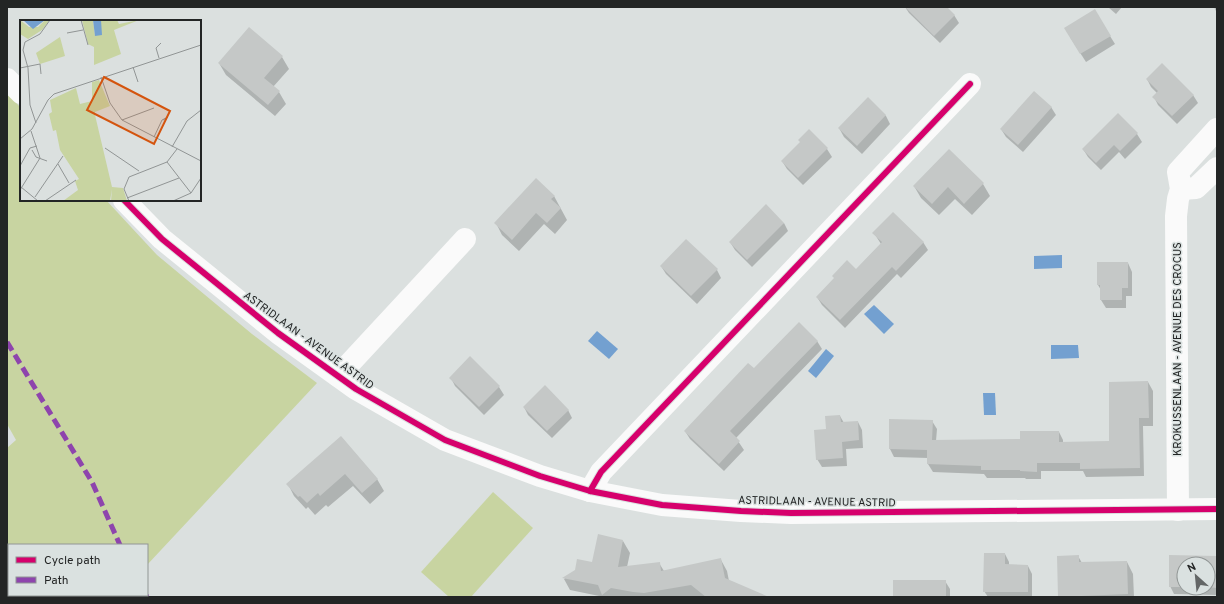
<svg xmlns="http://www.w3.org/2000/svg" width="1224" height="604" viewBox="0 0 1224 604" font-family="Overpass,sans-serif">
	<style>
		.green { fill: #c8d4a1 }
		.water { fill: #73a0d0 }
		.shadow { fill: #0003; fill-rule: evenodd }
		.building { fill: #c5c8c7 }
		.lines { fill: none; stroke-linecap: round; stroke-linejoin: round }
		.minor { stroke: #fafafa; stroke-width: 22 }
		.quiet { stroke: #8e44ad; stroke-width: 5; stroke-dasharray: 10 5; stroke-linecap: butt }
		.cycleway-casing { stroke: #dae1e0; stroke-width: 8 }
		.cycleway { stroke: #d6006c; stroke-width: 6 }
		.labels { text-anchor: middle; stroke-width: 3; stroke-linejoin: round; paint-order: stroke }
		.street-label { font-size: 11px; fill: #232525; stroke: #dae1e0 }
		.inset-road { fill: none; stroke: #919595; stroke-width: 1 }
		.view { fill: #d4540e; fill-opacity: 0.15; stroke: #d4540e; stroke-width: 2 }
		.inset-edge { fill: none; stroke: #232525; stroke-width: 2 }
	</style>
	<rect width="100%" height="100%" fill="#dbe0df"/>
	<!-- green -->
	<g class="green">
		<path d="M7,93L21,108V200H106L157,255L252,334L317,383L147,565V545H9V595H143L145,597H7V448L16,440L7,424Z"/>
		<path d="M493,492L533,528L471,597H449L421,572Z"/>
	</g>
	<!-- water -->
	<g class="water">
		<path d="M1062,255V268L1034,269V256Z"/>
		<path d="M874,305L894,324L884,334L864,314Z"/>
		<path d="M597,331L618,349L609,359L588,341Z"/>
		<path d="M1051,345H1078L1079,358L1051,359Z"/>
		<path d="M826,349L834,356L816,378L808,371Z"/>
		<path d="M983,393H995L996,415H984Z"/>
	</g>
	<!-- shadow -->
	<g class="shadow">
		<path d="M905,7H946L954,15L959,23L940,43L909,13Z"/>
		<path d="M1108,7H1122L1116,14Z"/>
		<path d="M1214,7H1217V13Z"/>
		<path d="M1110,36L1115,44L1086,62L1070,37Z"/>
		<path d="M282,57L289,69L273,87L279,92L286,104L275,116L226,75L219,63Z"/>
		<path d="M1147,79L1193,95L1198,103L1177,124L1158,105L1154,97L1157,93L1151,87Z"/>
		<path d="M868,99L886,116L890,124L862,154L844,137L839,128Z"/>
		<path d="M1051,107L1056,115L1023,152L1006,137L1001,129Z"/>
		<path d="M1118,114L1137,134L1142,142L1125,159L1119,152L1101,170L1088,157L1083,149Z"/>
		<path d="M801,143L827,149L832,157L803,185L787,169L782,161Z"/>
		<path d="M983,184L990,196L972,215L955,199L939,215L921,198L914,186Z"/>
		<path d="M554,196L567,220L555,234L544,224L519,251L502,235L496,223Z"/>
		<path d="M784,223L788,231L752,267L735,250L730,242Z"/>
		<path d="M874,233L923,242L928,250L901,278L897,274L845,328L822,305L817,297L856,270L881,244Z"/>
		<path d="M1098,263H1128L1132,272V296H1126V308H1106L1101,300V290L1098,285Z"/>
		<path d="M661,266L717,270L721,278L697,304L666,274Z"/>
		<path d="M1216,328H1217V355Z"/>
		<path d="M817,341L822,349L736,438L744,450L724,471L690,439L685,431L754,370Z"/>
		<path d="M451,378L499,387L504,395L484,415L455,386Z"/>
		<path d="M1148,382L1153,391V426H1143L1144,476L1086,477L1083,471H1041V479H1026L1025,478H987L984,474L933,472L928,464V458L894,457L890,449L932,421L937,429L936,441L1021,440L1059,432L1063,440V443L1110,442Z"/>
		<path d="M524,407L568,410L572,418L552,438L528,415Z"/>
		<path d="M840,416L844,423L858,422L862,430L863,448L846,449L847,466L822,467L817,459L827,430Z"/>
		<path d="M341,437L377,479L384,491L370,504L353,486L328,507L326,505L315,515L308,507L306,509L294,496L288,484Z"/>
		<path d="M623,541L630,553L627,567L659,563L664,571L721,560L727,571L729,581L750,597H604L570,590L564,579L576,570L593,563Z"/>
		<path d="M1005,554L1009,562V565L1028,566L1032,574V597H988L984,591Z"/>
		<path d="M1078,556L1082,563L1127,562L1133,574L1134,597H1059L1058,557Z"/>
		<path d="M1170,556L1217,557V595L1174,594L1170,586ZM1184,564H1208V588H1184Z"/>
		<path d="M945,581L950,589V597H894Z"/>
	</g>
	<!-- building -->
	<g class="building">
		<path d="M905,7H947L955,15L934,36Z"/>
		<path d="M1095,9L1111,36L1080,54L1064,28Z"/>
		<path d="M249,27L283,56L264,78L280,91L268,105L218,63Z"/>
		<path d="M1162,63L1194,95L1172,116L1152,97L1158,91L1146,79Z"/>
		<path d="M1034,91L1052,107L1018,145L1000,129Z"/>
		<path d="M868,97L886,115L857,146L838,128Z"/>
		<path d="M1118,113L1138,133L1120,151L1114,145L1096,163L1082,149Z"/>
		<path d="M809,129L828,148L798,178L781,161L800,142L798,140Z"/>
		<path d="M949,149L984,183L964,204L948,187L932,204L913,186Z"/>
		<path d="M536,178L555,196L551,199L561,208L547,223L536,213L512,240L494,223Z"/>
		<path d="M766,204L784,223L747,260L729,242Z"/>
		<path d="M893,212L924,242L896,271L892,267L840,320L816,297L834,278L832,276L847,260L856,269L882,242L872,233Z"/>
		<path d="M686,239L718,269L691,296L660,266Z"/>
		<path d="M1097,262H1128V288H1122V300H1100V285H1097Z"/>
		<path d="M799,322L818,341L730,431L740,441L719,464L684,431L748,363L754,368Z"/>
		<path d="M470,356L500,386L479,407L449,378Z"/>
		<path d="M1148,381L1149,418H1139L1140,468L1080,469V463H1037V472L1020,471V470H981V466L927,464V450L889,449V419L933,420L932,440L1020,439V431H1059V442L1109,441V382Z"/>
		<path d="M545,385L569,410L547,431L523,407Z"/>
		<path d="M840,415L841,422L858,421L859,440L842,442L843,458L816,460L814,430L826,429L825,416Z"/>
		<path d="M341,436L378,479L362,493L345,474L320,496L318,493L307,503L300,496L298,497L286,484Z"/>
		<path d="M598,534L623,540L618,567L660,562L661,571L721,558L725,578L769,597H706L691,585L644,593L633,592L611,588L602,595L598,585L562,578L575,570L577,559L592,562Z"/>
		<path d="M984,553H1005V564L1028,565V592H983Z"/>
		<path d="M1079,555V562L1127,561L1128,594L1058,597L1057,556Z"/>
		<path d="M1169,555L1217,556V588L1208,587V564H1184V587H1169Z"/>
		<rect x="893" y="580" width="53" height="17"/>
	</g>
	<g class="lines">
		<!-- minor -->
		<g class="minor">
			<path d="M7,79L21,93"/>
			<path d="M1181,189L1196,188L1217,168"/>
			<path d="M124,200L162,239L278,333L356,389L445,440L540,476L590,491L662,505L741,511L791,513L1217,509"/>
			<path d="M338,376L465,239"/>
			<path d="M590,491L601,472L970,84"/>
			<path d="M1178,510L1176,216L1178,199L1181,189L1178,172L1217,129"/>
		</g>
		<!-- quiet -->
		<g class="quiet">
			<path d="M7,342L92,482L120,545"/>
			<path d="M146,595L147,597"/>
		</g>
		<defs>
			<g id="cycleway">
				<path d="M124,200L162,239L278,333L356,389L445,440L540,476L590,491L662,505L741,511L791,513L1217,509"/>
				<path d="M590,491L601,472L970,84"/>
			</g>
		</defs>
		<!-- cycleway casing -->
		<use href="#cycleway" class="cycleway-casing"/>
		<!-- cycleway -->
		<use href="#cycleway" class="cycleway"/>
	</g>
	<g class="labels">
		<!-- street labels -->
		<g class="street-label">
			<text transform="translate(309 340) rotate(36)" y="4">ASTRIDLAAN - AVENUE ASTRID</text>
			<text transform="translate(1177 349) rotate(-90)" y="4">KROKUSSENLAAN - AVENUE DES CROCUS</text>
			<text transform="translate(817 501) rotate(1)" y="4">ASTRIDLAAN - AVENUE ASTRID</text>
		</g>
	</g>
	<!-- overview -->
	<g transform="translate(20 20)">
		<rect width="181" height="181" fill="#dbe0df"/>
		<path d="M0,0L9,7H18L25,0H30L22,10L8,19L0,14ZM62,0H73L75,16L81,0H97L99,4L119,0L94,10L101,34L74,45V27L68,24ZM40,17L45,36L20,44L16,33ZM79,60L90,86L75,92V95L92,167L103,168L107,181H91L92,169L90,181H43L58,170L55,161L59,159L40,130L36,110L33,111L29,94L32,92L30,80L56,68L60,84L72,81V62Z" fill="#c8d4a1"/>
		<path d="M3,0H25L13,9ZM73,0H81L82,15L75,16Z" fill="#73a0d0"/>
		<path class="inset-road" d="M61,0L68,25M47,13L63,10M139,38L136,28L141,23M113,47L118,62M0,48L20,44L21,54M81,57L90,83L102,100L181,141M102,100L134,88M16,103L10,85L8,48L3,30L5,22L20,14L30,0M134,117L142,100L148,97L143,100M0,119L12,109L28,80L34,74L181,25M152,127L167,101L181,90M85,128L119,151M12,130L16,137L27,141M147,142L171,173M38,144L49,163M0,146L10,128L17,126M1,167L18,181M0,170L20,138L11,111M15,177L43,136M107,178L159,158M25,181L56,160M109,181L104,169L109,157L147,142L157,129M153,181L171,173L181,158"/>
		<path class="view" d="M84,57L150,91L134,124L67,90Z"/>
		<rect width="181" height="181" class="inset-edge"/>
	</g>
	<!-- border -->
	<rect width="1224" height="604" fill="none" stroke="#232525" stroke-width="16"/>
	<!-- legend -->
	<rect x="8" y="544" width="140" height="52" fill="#dae1e0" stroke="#919695"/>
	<rect x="16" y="557" width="20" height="6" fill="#d6006c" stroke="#919695"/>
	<text x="44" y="564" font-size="12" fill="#232525">Cycle path</text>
	<rect x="16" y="577" width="20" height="6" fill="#8e44ad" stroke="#919695"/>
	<text x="44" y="584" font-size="12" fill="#232525">Path</text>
	<!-- north arrow -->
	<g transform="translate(1196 576) rotate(333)"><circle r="19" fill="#dae1e0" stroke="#919695"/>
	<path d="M0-3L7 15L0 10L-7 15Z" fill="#636666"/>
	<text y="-6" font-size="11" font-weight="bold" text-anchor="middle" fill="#232525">N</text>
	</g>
</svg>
